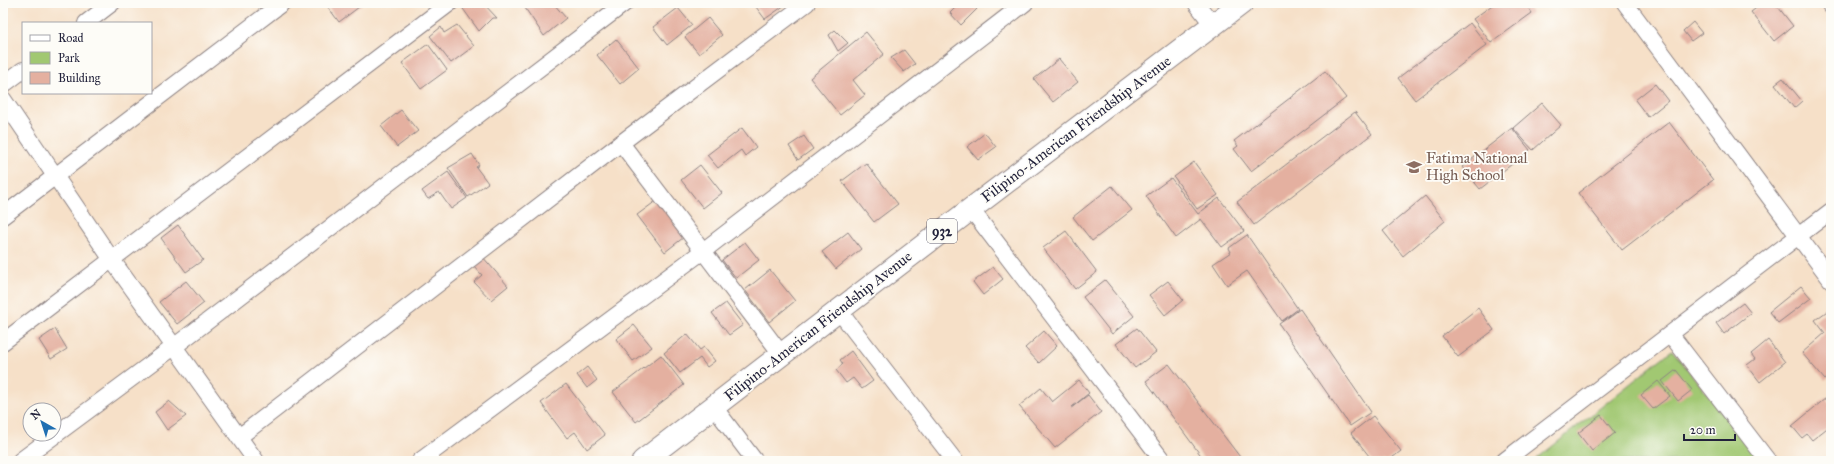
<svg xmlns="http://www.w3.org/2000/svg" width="1834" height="464" viewBox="0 0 1834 464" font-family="'IM FELL Great Primer',serif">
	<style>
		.green { fill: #a1c872; stroke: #627556 }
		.building { fill: #e4b0a0 }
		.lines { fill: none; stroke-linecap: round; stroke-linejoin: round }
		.street-casing { stroke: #8c8182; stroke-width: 18 }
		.primary-casing { stroke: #8c8182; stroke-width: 24 }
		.street { stroke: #fff; stroke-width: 16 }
		.primary { stroke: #fff; stroke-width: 22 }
		.labels { text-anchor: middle; stroke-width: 3.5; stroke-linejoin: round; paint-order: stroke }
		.shield { fill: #fdfcf7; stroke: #646373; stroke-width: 1 }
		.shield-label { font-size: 14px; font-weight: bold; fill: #22223b }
		.street-label { font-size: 15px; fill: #22223b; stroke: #fdfcf7 }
		.education-label { font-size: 15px; fill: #785e54; stroke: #fdfcf7; text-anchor: start }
	</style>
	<rect width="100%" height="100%" fill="#fdfcf7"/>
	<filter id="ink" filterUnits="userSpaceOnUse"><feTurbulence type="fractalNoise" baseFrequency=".025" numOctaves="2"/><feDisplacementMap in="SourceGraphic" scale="8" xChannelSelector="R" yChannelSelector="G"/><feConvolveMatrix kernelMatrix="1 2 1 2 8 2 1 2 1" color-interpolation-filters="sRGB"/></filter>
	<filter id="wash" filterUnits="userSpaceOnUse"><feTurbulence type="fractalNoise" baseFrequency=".012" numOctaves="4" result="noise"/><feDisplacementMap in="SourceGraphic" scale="16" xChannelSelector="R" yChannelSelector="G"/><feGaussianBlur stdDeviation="0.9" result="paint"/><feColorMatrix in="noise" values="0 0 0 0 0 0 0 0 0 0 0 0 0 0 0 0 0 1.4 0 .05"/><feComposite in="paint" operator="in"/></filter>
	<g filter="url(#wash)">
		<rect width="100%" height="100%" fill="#f6e0c8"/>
		<!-- green -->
		<path class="green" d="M1672,350L1761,461H1534Z"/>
		<g id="blocks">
			<!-- building -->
			<g class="building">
				<path d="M325,3H362L363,4L339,22Z"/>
				<path d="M466,3H483L497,18H492L479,31L461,6Z"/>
				<path d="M534,3H553L566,18L544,36L525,8Z"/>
				<path d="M753,3H788L765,19Z"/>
				<path d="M960,3H971L977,9L961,25L950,13Z"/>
				<path d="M1495,3H1525L1532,13L1491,43L1473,19Z"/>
				<path d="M1763,3H1775L1793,26L1774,41L1751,12Z"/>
				<path d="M678,8L692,25L667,45L653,27Z"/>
				<path d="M708,18L722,35L699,54L685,37Z"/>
				<path d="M1693,22L1702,33L1691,41L1683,31Z"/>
				<path d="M1470,23L1487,45L1415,100L1398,78Z"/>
				<path d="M457,25L474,46L451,63L430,36L441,27L444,33Z"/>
				<path d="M835,30L848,43L838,51L829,35Z"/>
				<path d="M866,32L884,54L853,80L865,95L840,115L810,78Z"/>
				<path d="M616,39L639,68L620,84L597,55Z"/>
				<path d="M428,44L447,70L421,89L402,63Z"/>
				<path d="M904,50L915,64L904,72L891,58Z"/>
				<path d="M1059,59L1078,82L1053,102L1034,79Z"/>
				<path d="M1325,71L1346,98L1251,171L1234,149L1238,146L1234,141Z"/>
				<path d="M1783,78L1802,101L1794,108L1775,84Z"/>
				<path d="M1655,84L1668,101L1648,117L1635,100Z"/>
				<path d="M1542,103L1561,125L1533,150L1513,128Z"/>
				<path d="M401,110L418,131L397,147L381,126Z"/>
				<path d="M1355,112L1372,134L1254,225L1237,202Z"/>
				<path d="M1669,122L1713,180L1622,250L1578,193Z"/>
				<path d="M742,128L756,147L745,156L741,150L718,168L707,155Z"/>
				<path d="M1512,128L1530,150L1480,189L1462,167Z"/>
				<path d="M985,133L996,147L978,160L967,147Z"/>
				<path d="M804,136L813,149L798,160L789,146Z"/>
				<path d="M472,154L479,165L476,167L488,183L468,197L448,168Z"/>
				<path d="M1194,162L1218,195L1197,209L1174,177Z"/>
				<path d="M866,163L898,204L874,222L842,181Z"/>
				<path d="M700,165L722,193L703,208L681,180Z"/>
				<path d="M448,172L467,198L451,209L439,192L428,199L422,191Z"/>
				<path d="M1171,178L1198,214L1219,198L1244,231L1222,247L1201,219L1176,238L1146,196Z"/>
				<path d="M1112,186L1132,210L1092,241L1073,217Z"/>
				<path d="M1425,196L1445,221L1403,256L1383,231Z"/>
				<path d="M660,198L688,234L665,252L637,215Z"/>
				<path d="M178,225L203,260L186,272L161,238Z"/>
				<path d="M1066,231L1097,272L1075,289L1043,248Z"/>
				<path d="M848,232L861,249L836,269L822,252Z"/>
				<path d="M1247,235L1298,309L1282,321L1247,271L1227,285L1213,264L1231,252L1229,248Z"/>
				<path d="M745,242L759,260L736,278L722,260Z"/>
				<path d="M482,256L508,286L491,300L474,282L482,275L473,265Z"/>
				<path d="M993,267L1003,279L983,295L973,282Z"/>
				<path d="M770,270L795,301L769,322L745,290Z"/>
				<path d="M1105,280L1134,316L1112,334L1083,297Z"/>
				<path d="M186,281L204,303L177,324L159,302Z"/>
				<path d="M1168,281L1183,300L1165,315L1149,295Z"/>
				<path d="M1801,286L1811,298L1778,323L1769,312Z"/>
				<path d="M726,303L743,325L729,335L712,313Z"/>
				<path d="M1743,303L1751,313L1724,334L1716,323Z"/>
				<path d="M1478,308L1494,330L1458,357L1442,336Z"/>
				<path d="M1300,309L1371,412L1350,426L1279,324Z"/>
				<path d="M1830,309L1831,375L1825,380L1802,353L1825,333L1815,320Z"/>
				<path d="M634,325L652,347L633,361L616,339Z"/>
				<path d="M1137,328L1156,352L1135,368L1116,344Z"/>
				<path d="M55,329L67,349L51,359L39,340Z"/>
				<path d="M1044,331L1057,346L1039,363L1025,348Z"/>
				<path d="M687,334L700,350L704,347L715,361L707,367L700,358L680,373L664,353Z"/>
				<path d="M1768,340L1785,362L1760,382L1747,365L1755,359L1751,354Z"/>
				<path d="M851,351L873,381L862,389L853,378L846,383L836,370L843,364L840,360Z"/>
				<path d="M661,355L684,385L636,422L613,392Z"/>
				<path d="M1169,364L1243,461H1205L1146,381Z"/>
				<path d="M587,367L597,380L587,388L577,375Z"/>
				<path d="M1676,370L1692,390L1678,401L1662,381Z"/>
				<path d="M1079,380L1089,393L1071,408L1088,395L1101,412L1055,448L1019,406L1041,388L1052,402Z"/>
				<path d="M1658,381L1670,396L1653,409L1641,395Z"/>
				<path d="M566,384L605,435L587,449L575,432L567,438L541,403Z"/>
				<path d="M1826,398L1831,405V425L1812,440L1807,434L1802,438L1792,426Z"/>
				<path d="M169,401L186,416L167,430L155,412Z"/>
				<path d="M1601,415L1615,433L1592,451L1578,433Z"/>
				<path d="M1373,416L1401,451L1388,461H1373L1351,433Z"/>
			</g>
		</g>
	</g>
	<g filter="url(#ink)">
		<use href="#blocks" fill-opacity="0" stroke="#8c8182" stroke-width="1"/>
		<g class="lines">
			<defs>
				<g id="street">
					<path d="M1196,3L1213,25"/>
					<path d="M1625,3L1831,280"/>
					<path d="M1829,3L1831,6"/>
					<path d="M86,23L112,3"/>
					<path d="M3,85L23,70"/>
					<path d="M3,99L112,260L256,461"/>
					<path d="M621,143L782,355"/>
					<path d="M971,209L1163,461"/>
					<path d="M3,216L282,3"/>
					<path d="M839,311L955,461"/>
					<path d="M1671,335L1768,461"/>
					<path d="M3,342L450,3"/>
					<path d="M714,407L755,461"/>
					<path d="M239,437L621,143L807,3"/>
					<path d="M20,461L175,346L625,3"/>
					<path d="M420,461L703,251L1025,3"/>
					<path d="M1504,461L1831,211"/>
				</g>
				<path id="primary" d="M643,461L971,209L1242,3"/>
			</defs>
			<!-- street casing -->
			<use href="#street" class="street-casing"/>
			<!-- primary casing -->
			<use href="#primary" class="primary-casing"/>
			<!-- street -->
			<use href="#street" class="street"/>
			<!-- primary -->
			<use href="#primary" class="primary"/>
		</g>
	</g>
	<!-- icons -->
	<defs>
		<symbol id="school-bare" viewBox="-9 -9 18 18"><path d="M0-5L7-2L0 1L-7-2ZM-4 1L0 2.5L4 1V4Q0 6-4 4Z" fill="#8d6e63" stroke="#fdfcf7" stroke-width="2.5" paint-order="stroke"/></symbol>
	</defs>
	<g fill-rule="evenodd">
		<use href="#school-bare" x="1403" y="156" width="22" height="22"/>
	</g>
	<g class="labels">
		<!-- shield labels -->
		<rect class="shield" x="927" y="219" width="30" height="24" rx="3"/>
		<g class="shield-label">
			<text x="942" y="236">932</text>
		</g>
		<!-- street labels -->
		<g class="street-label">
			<text transform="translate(1076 129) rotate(-37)" y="5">Filipino-American Friendship Avenue</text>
			<text transform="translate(818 326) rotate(-38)" y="5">Filipino-American Friendship Avenue</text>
		</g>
		<!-- education labels -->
		<g class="education-label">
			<text x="1426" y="163">Fatima National<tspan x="1426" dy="17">High School</tspan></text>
		</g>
	</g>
	<!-- margin -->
	<rect width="1834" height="464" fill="none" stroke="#fdfcf7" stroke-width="16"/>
	<!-- legend -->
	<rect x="22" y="22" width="130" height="72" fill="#fdfcf7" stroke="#a5a5ac"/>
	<rect x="30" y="35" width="20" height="6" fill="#ffffff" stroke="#a5a5ac"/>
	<text x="58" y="42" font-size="12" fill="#22223b">Road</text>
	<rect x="30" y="52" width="20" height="12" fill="#a1c872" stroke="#a5a5ac"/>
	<text x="58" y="62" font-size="12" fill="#22223b">Park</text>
	<rect x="30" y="72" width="20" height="12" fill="#e4b0a0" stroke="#a5a5ac"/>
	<text x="58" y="82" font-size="12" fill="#22223b">Building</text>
	<!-- north arrow -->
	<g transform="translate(42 422) rotate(321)"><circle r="19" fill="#fdfcf7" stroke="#a5a5ac"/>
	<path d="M0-3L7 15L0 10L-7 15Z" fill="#1f6fb2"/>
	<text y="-6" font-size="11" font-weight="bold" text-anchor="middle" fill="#22223b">N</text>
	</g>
	<!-- scale -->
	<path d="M1684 434v6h51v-6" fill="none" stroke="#22223b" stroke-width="2"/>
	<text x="1690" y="434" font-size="12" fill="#22223b" stroke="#fdfcf7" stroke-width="3" paint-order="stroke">20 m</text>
</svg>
